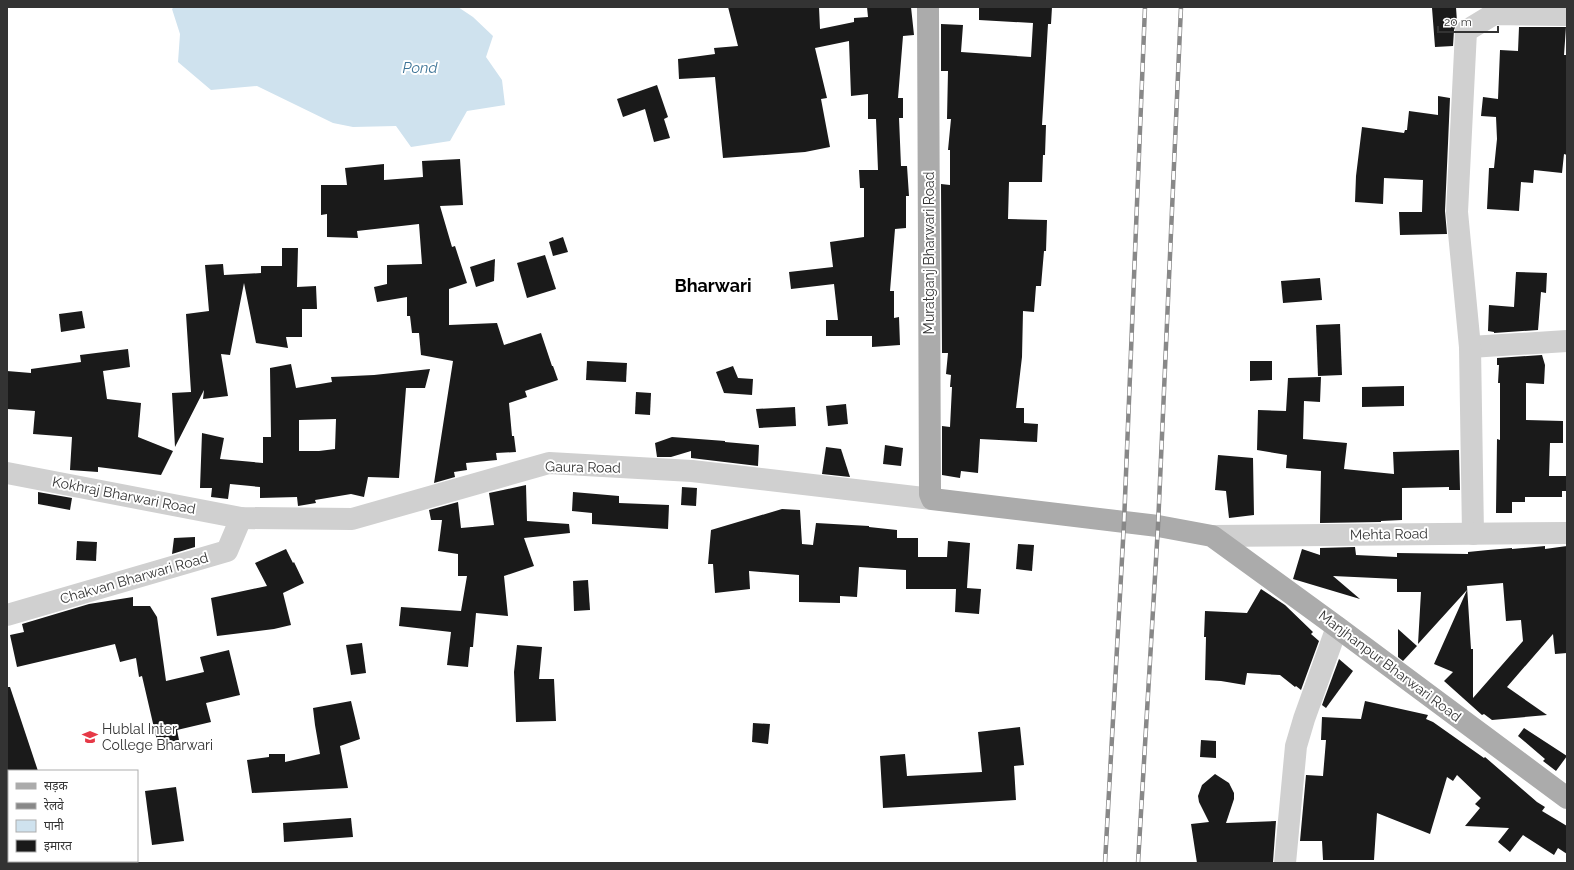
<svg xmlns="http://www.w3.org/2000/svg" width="1574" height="870" viewBox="0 0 1574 870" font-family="Raleway,'Noto Sans Devanagari',sans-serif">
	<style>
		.water { fill: #cfe2ee }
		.building { fill: #1a1a1a; fill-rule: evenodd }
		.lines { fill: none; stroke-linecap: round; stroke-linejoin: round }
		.minor { stroke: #d0d0d0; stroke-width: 22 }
		.major { stroke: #ababab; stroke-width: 22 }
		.rail-casing { stroke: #888; stroke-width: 4.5 }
		.rail { stroke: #fff; stroke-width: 3; stroke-dasharray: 9; stroke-linecap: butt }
		.labels { text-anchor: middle; stroke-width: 4; stroke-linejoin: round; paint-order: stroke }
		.street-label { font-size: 14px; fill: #333; stroke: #fff }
		.poi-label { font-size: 14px; fill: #333; stroke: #fff; text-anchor: start }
		.water-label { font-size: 15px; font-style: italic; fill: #3f7597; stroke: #fff }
		.district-label { font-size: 18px; font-weight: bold; fill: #000; stroke: #fff }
	</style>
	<rect width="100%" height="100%" fill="#fff"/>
	<!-- water -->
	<path class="water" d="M174,7H458L473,17L493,36L486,57L502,80L505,105L467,111L450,141L411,147L396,126L353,127L333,123L257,86L211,90L178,62L180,34L172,9Z"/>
	<!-- building -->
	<g class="building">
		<path d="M728,7H773L774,8L819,7L820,29L854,22V18L868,17L867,7H911L914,35L903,36L898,98H903V118H899L901,166H907L909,196H906V228L895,229L890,291H894V318L899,317L900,345L872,347V336H826V320H838L834,284L791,289L789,272L833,267L830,242L864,237V188H860L859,170H878L876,119H868V94L851,96L849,41L815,48L827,98L821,99L830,147L805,152L723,158L715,77L679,79L678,59L715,54L714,48L738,46Z"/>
		<path d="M979,7H1052L1051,24H1048L1045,75L1042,125H1046L1045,155H1043L1042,182H1009L1008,219L1047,220L1046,251H1044L1041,286H1036L1034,312L1023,311L1022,357L1016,408H1024V423L1038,424L1037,442L980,439L978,473L961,471L960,478L942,475V426L950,427L952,387H950L951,375L946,374L948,353H942L941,184L950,185V150H948L951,119H947L948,71H941V24L963,25L961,52L1031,57L1033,23L979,20Z"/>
		<path d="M1456,7L1457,22L1454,30L1453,46L1435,47L1432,8Z"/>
		<path d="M1519,27H1566L1564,55H1567V155L1564,154L1562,173L1534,170L1533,183L1521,182L1519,211L1487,209L1489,168H1494L1497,139L1496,117L1481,116L1483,97L1498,99L1500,50L1518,51Z"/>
		<path d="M657,85L668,117L664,119L670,138L654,142L645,109L623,117L617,99Z"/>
		<path d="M1438,96L1450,98L1445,211L1447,234L1400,235L1399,212H1422L1423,180L1384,178L1383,204L1355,202L1356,176L1362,127L1404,133L1405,130H1407L1409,111L1438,115Z"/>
		<path d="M460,159L463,205L440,206L452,247L455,246L467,283L449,289V325L497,323L504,345L541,333L552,366H553L558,380L525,391L527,397L509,403L512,436H514L516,452L496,453L497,460L466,463L467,470L454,472L455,477L434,483L453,361L421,355L419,333H412L410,316H407V297L377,302L374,287L387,284V265L422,264L419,224L357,231L358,238L327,237V214L321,215V185H347L345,168L384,164V180L423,177L422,161Z"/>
		<path d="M563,237L568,252L553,256L549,242Z"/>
		<path d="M282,248H298L297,287L316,286L317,309H302V337H286L288,348L256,343L244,283L230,355L221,354L228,396L203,399L204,390L175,447L172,393L191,392L186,314L209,311L205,265L223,264L224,275L261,273V266H282Z"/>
		<path d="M545,255L556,289L527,298L517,263Z"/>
		<path d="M495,259L494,281L476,287L470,267Z"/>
		<path d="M1516,272L1547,273L1546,293L1541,292L1538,330L1494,333V332L1488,331L1489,305L1514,307Z"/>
		<path d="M1320,278L1322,300L1283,303L1281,281Z"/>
		<path d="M82,311L85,328L61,332L59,314Z"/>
		<path d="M1340,324L1342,375L1318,376L1316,325Z"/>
		<path d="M128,349L130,367L103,371L107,399L141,403L138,437L173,451L161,475L98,467V472L70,470L72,437L33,434L35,411L7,409V371L31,373V369L81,362L80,355Z"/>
		<path d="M1542,355L1545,365L1544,384L1526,383V420L1563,421V443H1550L1549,476H1567V491H1562V497H1525V502H1512V513H1496L1497,439L1500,440V383H1498L1499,365H1497V358Z"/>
		<path d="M587,361L627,363L626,382L586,380Z"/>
		<path d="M1250,361H1272V380L1250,381Z"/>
		<path d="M291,364L296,388L332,382L331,377L374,375L430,369L425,388H406L399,478L368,477L364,497L351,494L315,500L316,503L298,506L297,497L260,498V487L230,484L228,499L211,497L212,488H200L202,433L224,438L220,459L263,463V437H271L270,368ZM336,419L335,449L319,451H299V420Z"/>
		<path d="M733,366L738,378L753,379L752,395L724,393L716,372Z"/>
		<path d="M1321,377L1320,402L1304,401L1303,439L1347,443L1344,469L1394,474L1393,452L1459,450L1460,490H1449V487L1402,488V520L1381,521V522L1320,523L1321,471L1286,468L1287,455L1257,450L1258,410L1286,411L1288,378Z"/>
		<path d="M1404,386V406L1362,407V387Z"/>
		<path d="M636,392L651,393L650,415L635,414Z"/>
		<path d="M846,404L848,424L828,426L826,406Z"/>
		<path d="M795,407L796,426L759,428L756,409Z"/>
		<path d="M672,437L725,441V442L759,445L758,466L691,458V451L671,457H657L655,443Z"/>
		<path d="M885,445L903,448L901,466L883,464Z"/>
		<path d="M826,447L841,449L850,477L822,474Z"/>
		<path d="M1218,455L1253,458L1254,515L1229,518L1226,491L1215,490Z"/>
		<path d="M526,485L527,521L569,524L570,533L524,538L534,566L504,576L508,616L476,613L473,647H470L468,667L447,665L451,632L399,626L401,607L461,611L467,576H458V554L438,551L442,520H431L429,510L458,502L461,528L494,525L489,493Z"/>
		<path d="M682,487L697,488L696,506L681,505Z"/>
		<path d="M38,492L72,498L70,510L38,504Z"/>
		<path d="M573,492L619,496V503L669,505L668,529L592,524V513L572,511Z"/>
		<path d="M782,509L800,510L802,544L813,545L816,523L869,526V527L897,530V538H918V557H947L948,541L970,543L967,588L981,589L979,614L955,612L956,589H906V570L859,567L857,597L840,596V603L799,602V575L749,571L750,589L715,593L713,564H708L711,530Z"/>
		<path d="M195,537V547L172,554L174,538Z"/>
		<path d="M77,541L97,542L96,561L76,560Z"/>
		<path d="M1018,544L1034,545L1032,571L1016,569Z"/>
		<path d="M1545,546V549L1567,546V653L1555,654L1553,634L1507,687L1547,715L1492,720L1484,714L1482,715L1444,681L1453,672L1434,664L1467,590L1418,644L1421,592H1397V579L1333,576L1360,599L1293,579L1302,549L1320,555V548L1355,547L1356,555L1397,557V553L1468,554V552L1488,550L1512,548V549ZM1503,583L1506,621L1521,620L1523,641L1473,698V649H1471L1467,586Z"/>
		<path d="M286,549L293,563L294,562L304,583L283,593L291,625L274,629L217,636L211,598L267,586L255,563Z"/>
		<path d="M588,580L590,610L574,611L573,581Z"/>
		<path d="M1261,589L1285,605L1313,632L1311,634L1319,641L1301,690L1296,686L1295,687L1280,675L1247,673L1245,685L1221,681L1205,680L1206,637H1204L1205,611L1247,613Z"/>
		<path d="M133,597V606H150L157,617L166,681L204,672L200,657L229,650L240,695L206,703L211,722L177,730L179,740L158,745L142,676L139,677L136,658L120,662L115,644L17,667L10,635L24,632L22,624L89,604Z"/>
		<path d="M1398,629L1417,646L1403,661L1398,657Z"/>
		<path d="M362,643L366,673L351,675L346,645Z"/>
		<path d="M517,645L542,647L539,679H554L556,721L516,722L514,672Z"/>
		<path d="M1339,659L1353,671L1326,708L1322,705Z"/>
		<path d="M7,687H10L38,771H7Z"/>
		<path d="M351,701L360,739L340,746L348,788L252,793L247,760L269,757V754H285V762L320,754L315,725L313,708Z"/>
		<path d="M1365,701L1428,715L1426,719L1433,722L1484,758L1485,757L1537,802L1545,807L1542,811L1567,826V854L1558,848L1554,855L1523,835L1510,852L1498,842L1509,828L1465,826L1480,808L1475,804L1481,798L1457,775L1453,781L1447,777L1430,834L1377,813L1374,860H1323L1322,841H1300L1306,775L1323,776L1326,740H1321L1322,717L1361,719Z"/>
		<path d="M753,723L770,724L768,744L752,742Z"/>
		<path d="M1020,727L1024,765L1014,766L1016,800L883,808L880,756L905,754L907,776L982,772L978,732Z"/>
		<path d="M1524,728L1567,756L1556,771L1543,761L1545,759L1518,736Z"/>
		<path d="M1201,740L1216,741V758L1200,757Z"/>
		<path d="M1215,774L1229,783L1234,793V799L1226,823L1276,821L1273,862L1197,863L1191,824L1209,822L1199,802L1198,796L1202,785Z"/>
		<path d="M176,787L184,841L152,845L145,791Z"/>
		<path d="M351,818L353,837L284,842L283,823Z"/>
	</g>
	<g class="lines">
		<!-- minor -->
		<g class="minor">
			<path d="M1470,347L1567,341"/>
			<path d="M7,473L241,518L352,519L549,463L692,471L932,499"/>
			<path d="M1473,534L1470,347L1457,212L1466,31L1494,14L1567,15"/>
			<path d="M1212,536L1567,533"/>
			<path d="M7,615L227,551L241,518"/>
			<path d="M1285,863L1296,746L1304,719L1337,627"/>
		</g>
		<!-- major -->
		<path class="major" d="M928,7L930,494L932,499L1158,526L1212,536L1337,627L1567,798"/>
		<defs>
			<g id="rail">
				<path d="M1105,863L1124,523L1145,7"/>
				<path d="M1138,863L1158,526L1181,7"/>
			</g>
		</defs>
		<!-- rail casing -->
		<use href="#rail" class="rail-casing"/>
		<!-- rail -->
		<use href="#rail" class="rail"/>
	</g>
	<!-- icons -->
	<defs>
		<symbol id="school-bare" viewBox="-9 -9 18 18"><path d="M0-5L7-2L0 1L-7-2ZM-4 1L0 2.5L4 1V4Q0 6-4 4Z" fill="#e63946" stroke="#fff" stroke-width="2.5" paint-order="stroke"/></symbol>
	</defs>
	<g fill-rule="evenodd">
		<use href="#school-bare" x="79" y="726" width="22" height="22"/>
	</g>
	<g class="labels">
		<!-- street labels -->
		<g class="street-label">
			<text transform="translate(929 253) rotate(-90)" y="5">Muratganj Bharwari Road</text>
			<text transform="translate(583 467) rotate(1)" y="5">Gaura Road</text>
			<text transform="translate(124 495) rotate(11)" y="5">Kokhraj Bharwari Road</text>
			<text transform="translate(1389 534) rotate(-1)" y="5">Mehta Road</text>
			<text transform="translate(134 578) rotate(-16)" y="5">Chakvan Bharwari Road</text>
			<text transform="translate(1390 666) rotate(37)" y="5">Manjhanpur Bharwari Road</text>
		</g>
		<!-- poi labels -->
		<g class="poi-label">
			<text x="102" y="734">Hublal Inter<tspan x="102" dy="16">College Bharwari</tspan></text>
		</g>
		<!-- water labels -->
		<g class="water-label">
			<text x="420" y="73">Pond</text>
		</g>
		<!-- district labels -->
		<g class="district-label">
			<text x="713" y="292">Bharwari</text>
		</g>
	</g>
	<!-- border -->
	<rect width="1574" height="870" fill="none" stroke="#333333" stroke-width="16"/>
	<!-- legend -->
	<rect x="8" y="770" width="130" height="92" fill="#ffffff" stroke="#adadad"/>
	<rect x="16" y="783" width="20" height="6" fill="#ababab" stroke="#adadad"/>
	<text x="44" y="790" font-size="12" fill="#333333">सड़क</text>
	<rect x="16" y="803" width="20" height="6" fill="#888888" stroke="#adadad"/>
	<text x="44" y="810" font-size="12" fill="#333333">रेलवे</text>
	<rect x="16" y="820" width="20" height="12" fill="#cfe2ee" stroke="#adadad"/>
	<text x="44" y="830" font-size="12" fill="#333333">पानी</text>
	<rect x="16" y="840" width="20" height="12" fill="#1a1a1a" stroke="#adadad"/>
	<text x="44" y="850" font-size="12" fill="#333333">इमारत</text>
	<!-- scale -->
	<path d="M1438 26v6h60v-6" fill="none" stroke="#333333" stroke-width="2"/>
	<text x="1444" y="26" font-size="12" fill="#333333" stroke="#ffffff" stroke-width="3" paint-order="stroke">20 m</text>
</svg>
